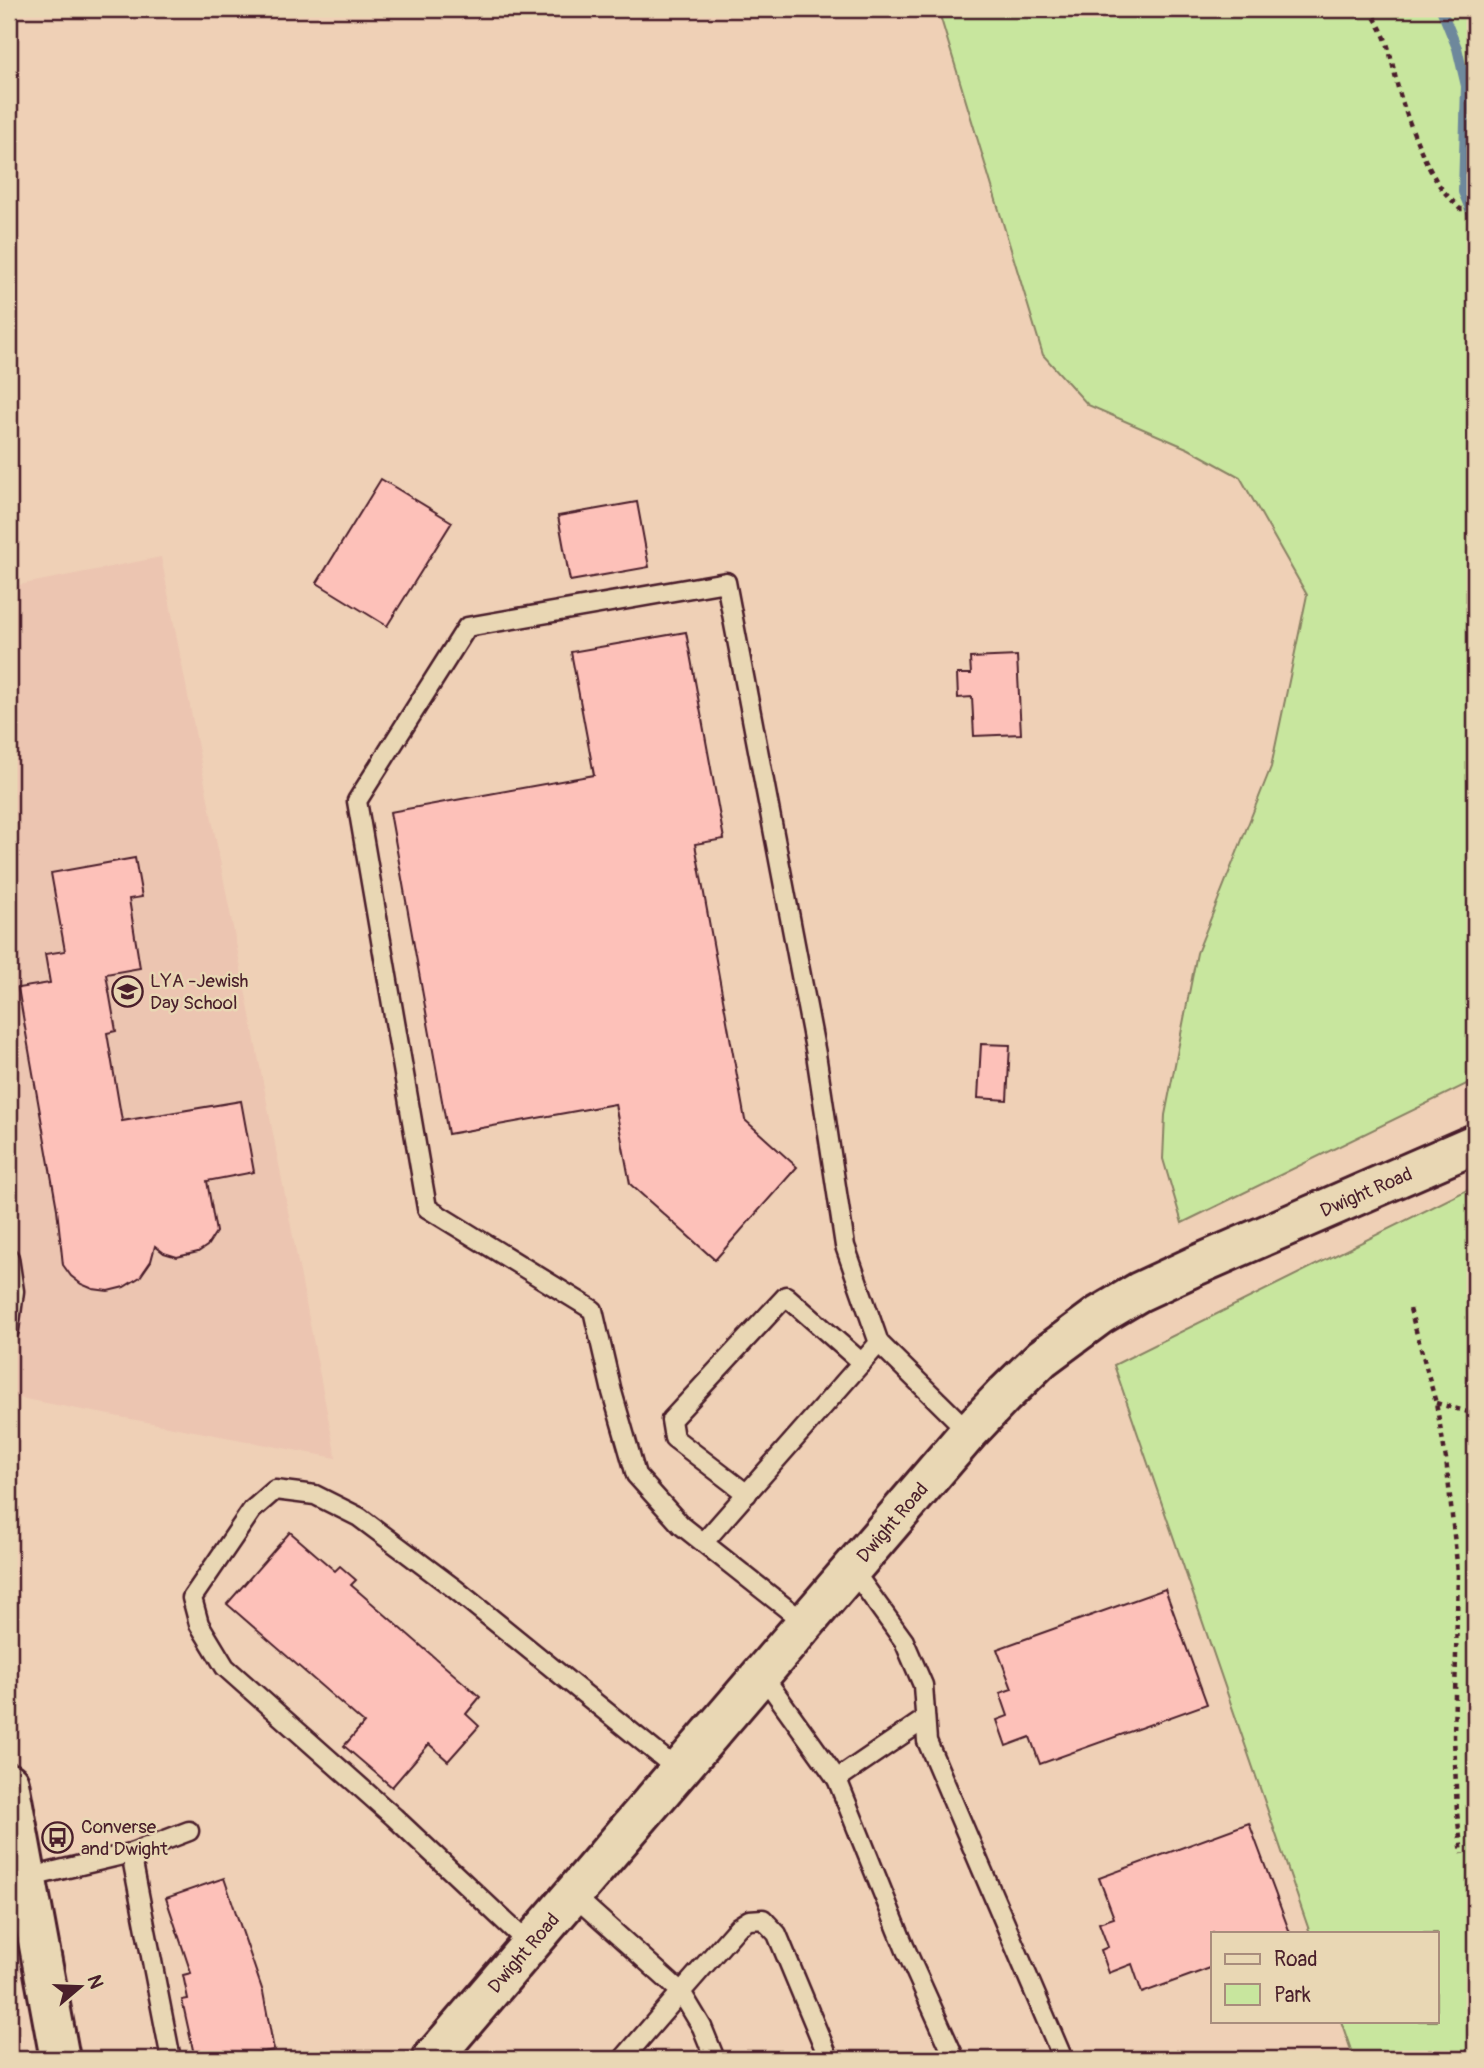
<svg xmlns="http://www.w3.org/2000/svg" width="1484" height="2068" viewBox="0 0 1484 2068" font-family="Pangolin,sans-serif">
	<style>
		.built { fill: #ecc5b1 }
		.green { fill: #c8e69e; stroke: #898264; stroke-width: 2 }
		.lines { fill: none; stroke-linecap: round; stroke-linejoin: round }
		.stream { stroke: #6e889c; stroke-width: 10 }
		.building { fill: #fdc1b9; stroke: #4a1f2b; stroke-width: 2 }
		.lane-casing { stroke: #4a1f2b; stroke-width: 23 }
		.secondary-casing { stroke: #4a1f2b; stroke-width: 44 }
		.path { stroke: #4a1f2b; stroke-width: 4.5; stroke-dasharray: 5 5; stroke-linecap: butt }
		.lane { stroke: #e9d7b4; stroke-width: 18 }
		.secondary { stroke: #e9d7b4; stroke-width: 38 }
		.labels { text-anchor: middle; stroke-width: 5; stroke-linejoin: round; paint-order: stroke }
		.poi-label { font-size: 19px; fill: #4a1f2b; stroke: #e9d7b4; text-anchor: start }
		.street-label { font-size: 19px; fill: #4a1f2b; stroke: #e9d7b4 }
	</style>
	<rect width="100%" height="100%" fill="#efd0b6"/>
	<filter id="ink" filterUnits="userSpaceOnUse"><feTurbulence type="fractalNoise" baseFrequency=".0143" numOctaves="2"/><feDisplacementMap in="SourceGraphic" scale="14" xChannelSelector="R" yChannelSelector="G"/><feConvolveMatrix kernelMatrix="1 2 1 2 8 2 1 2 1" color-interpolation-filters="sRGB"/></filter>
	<g filter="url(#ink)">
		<!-- built -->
		<path class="built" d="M161,557L336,1458L9,1396V587Z"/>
		<!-- green -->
		<g class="green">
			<path d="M938,9H1475V1080L1182,1223L1163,1159L1165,1115L1197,953L1271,767L1307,595L1240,477L1189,449L1088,405L1043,355Z"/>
			<path d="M1475,1186V2059H1354L1341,2021H1437V1933H1310L1114,1365Z"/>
		</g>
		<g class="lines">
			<!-- stream -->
			<path class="stream" d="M1441,9L1457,48L1466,86L1463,192L1475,221"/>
		</g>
		<!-- building -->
		<g class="building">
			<path d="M381,479L452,522L387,626L317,583Z"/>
			<path d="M637,502L649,567L570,581L558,516Z"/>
			<path d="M686,632L724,839L695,844L745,1120L797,1167L715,1260L630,1184L615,1104L448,1134L390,812L594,775L571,652Z"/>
			<path d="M1017,656L1021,734L974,736L972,697L958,698L957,674H971L970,658Z"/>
			<path d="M135,858L142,897L129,899L140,968L106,974L116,1031L107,1033L122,1121L241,1101L254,1172L207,1181L216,1232L207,1246L198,1252L177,1257L164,1253L155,1246L151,1261L140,1277L124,1287L108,1291L93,1289L81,1284L71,1276L63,1265L57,1209L18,988L50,983L45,954L65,951L51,873Z"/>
			<path d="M981,1044L1010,1045L1007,1100L978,1098Z"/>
			<path d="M290,1532L335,1571L340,1566L356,1580L351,1585L480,1697L466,1714L479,1726L448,1761L429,1744L392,1787L344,1746L364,1723L227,1604Z"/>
			<path d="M1165,1589L1207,1704L1040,1764L1030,1737L1006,1746L997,1720L1008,1716L1000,1693L1012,1689L997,1649Z"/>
			<path d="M1249,1823L1290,1933H1213V1967L1142,1993L1132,1964L1109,1973L1101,1950L1108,1947L1099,1923L1114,1918L1099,1878Z"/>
			<path d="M224,1878L263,1992L274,2050L226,2059H195L182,2000L188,1999L183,1975L191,1973L166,1898Z"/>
		</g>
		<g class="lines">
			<defs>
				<g id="lane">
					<path d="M9,1258L14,1291L9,1330"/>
					<path d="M747,1494L674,1438L671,1420L786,1296L862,1363"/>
					<path d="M704,1542L879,1343"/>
					<path d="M852,1569L904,1641L923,1685L927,1741L1063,2059"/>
					<path d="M805,1623L681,1525L636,1475L612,1392L593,1310L427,1208L357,801L467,627L726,582L816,1054L845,1246L879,1343L969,1432"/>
					<path d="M761,1673L837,1779L905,1948L955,2059"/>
					<path d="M837,1779L925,1719"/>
					<path d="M26,1878L131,1853"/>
					<path d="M572,1894L681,1992L623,2059"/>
					<path d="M529,1944L394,1817L225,1667L199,1624L192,1598L252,1510L275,1490L315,1495L359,1517L455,1589L678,1770"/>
					<path d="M171,2059L131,1853L189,1831"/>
					<path d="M715,2059L702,2027L681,1992L738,1927L749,1920L763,1919L777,1934L829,2059"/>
				</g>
				<g id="secondary">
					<path d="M9,1783L60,2059"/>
					<path id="s1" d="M432,2059L969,1432L1003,1396L1042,1358L1100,1315L1139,1292L1195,1266L1475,1144"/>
				</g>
			</defs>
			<!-- lane casing -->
			<use href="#lane" class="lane-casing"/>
			<!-- secondary casing -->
			<use href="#secondary" class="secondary-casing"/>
			<!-- path -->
			<g class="path">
				<path d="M1369,9C1389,39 1389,50 1397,84C1404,111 1425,167 1442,189C1447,196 1454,202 1460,209H1475"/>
				<path d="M1410,1309L1436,1403L1446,1459L1458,1573L1454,1736L1457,1813L1462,1854"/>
				<path d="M1436,1403L1475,1414"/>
			</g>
			<!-- lane -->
			<use href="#lane" class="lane"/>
			<!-- secondary -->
			<use href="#secondary" class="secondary"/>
		</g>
	</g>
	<!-- icons -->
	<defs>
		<symbol id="school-ring" viewBox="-11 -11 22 22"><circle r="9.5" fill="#e9d7b4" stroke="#4a1f2b" stroke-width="1.5"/><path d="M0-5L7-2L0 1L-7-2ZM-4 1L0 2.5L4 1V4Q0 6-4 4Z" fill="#4a1f2b"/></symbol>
		<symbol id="bus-ring" viewBox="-11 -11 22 22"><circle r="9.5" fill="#e9d7b4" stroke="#4a1f2b" stroke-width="1.5"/><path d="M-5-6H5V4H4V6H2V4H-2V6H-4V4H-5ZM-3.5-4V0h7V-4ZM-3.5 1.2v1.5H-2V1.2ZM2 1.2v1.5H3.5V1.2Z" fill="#4a1f2b"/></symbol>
	</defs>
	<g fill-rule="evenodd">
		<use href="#school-ring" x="110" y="974" width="35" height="35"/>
		<use href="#bus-ring" x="40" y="1820" width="35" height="35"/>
	</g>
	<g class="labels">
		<!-- poi labels -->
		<g class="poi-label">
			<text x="150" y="987">LYA -Jewish<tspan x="150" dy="22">Day School</tspan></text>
			<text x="81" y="1833">Converse<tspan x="81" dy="22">and Dwight</tspan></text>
		</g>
		<!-- street labels -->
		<g class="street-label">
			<text dy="7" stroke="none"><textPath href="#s1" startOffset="1295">Dwight Road</textPath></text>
			<text dy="7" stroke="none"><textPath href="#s1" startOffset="707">Dwight Road</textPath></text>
			<text dy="7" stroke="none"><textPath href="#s1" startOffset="140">Dwight Road</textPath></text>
		</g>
	</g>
	<!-- margin -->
	<rect width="1484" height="2068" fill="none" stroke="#e9d7b4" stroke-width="35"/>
	<rect x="18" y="18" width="1449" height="2033" fill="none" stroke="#4a1f2b" stroke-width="2.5" filter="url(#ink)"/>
	<!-- legend -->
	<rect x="1211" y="1932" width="228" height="91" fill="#e9d7b4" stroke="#a98d7d" stroke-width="2"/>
	<rect x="1225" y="1954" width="35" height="10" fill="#e9d7b4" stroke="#a98d7d" stroke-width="2"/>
	<text x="1274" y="1966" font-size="21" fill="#4a1f2b">Road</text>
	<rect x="1225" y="1984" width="35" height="21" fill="#c8e69e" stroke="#a98d7d" stroke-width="2"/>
	<text x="1274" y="2002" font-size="21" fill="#4a1f2b">Park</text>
	<!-- north arrow -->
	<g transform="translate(80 1987) rotate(71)" stroke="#e9d7b4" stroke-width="5" paint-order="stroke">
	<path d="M0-5L12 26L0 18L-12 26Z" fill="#4a1f2b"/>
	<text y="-10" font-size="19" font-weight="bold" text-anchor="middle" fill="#4a1f2b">N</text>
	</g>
</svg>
